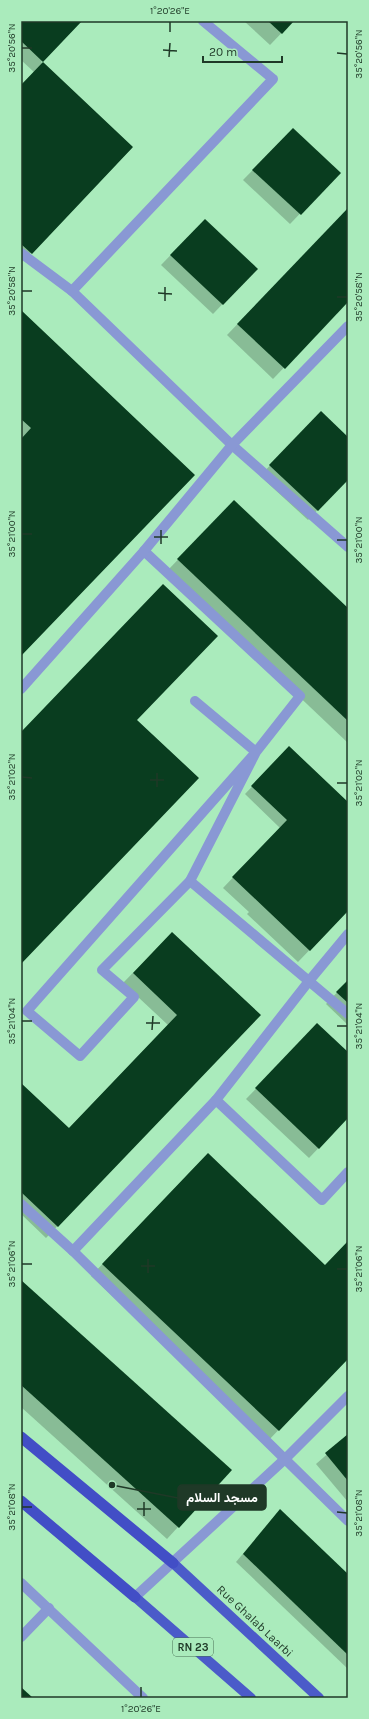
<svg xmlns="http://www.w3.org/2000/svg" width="369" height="1719" viewBox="0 0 369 1719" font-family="Karla,Vazirmatn,sans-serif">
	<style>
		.shadow { fill: #0003 }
		.building { fill: #093d1f }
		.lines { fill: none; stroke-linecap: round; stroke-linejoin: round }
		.minor { stroke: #8998d4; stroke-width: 10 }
		.tertiary { stroke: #8998d4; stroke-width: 10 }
		.primary { stroke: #4b5bc9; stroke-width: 10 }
		.trunk { stroke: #424ec6; stroke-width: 11 }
		.ticks { fill: none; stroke: #1f3927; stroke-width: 1.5 }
		.labels { text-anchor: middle; stroke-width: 4; stroke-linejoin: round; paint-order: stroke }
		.shield { fill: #aaebbc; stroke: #496e54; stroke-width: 1 }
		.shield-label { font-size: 11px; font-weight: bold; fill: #1f3927 }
		.street-label { font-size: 12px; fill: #1f3927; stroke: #aaebbc }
		.leader { fill: none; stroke: #1f3927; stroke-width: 1.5 }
		.callout-dot { fill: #1f3927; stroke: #aaebbc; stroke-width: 1.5 }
		.callout { fill: #1f3927; stroke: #1f3927; stroke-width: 1.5 }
		.callout-label { font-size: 13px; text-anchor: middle; font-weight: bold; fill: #fff }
		.neatline { fill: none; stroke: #1f3927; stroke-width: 1.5 }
		.ticks-label { font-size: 10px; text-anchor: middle; fill: #1f3927 }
	</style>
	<rect width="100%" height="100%" fill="#aaebbc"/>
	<!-- shadow -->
	<g class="shadow">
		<path d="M21,21H80L41,62L132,148L21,263V85L34,72L21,60Z"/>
		<path d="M244,21H293L270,45Z"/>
		<path d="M283,139L339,173L290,224L243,180Z"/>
		<path d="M348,209V301L273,379L227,335Z"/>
		<path d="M195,230L256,269L213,314L161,265Z"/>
		<path d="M21,311L193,475L21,655Z"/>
		<path d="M311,422L348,438V478L308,520L260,476Z"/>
		<path d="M223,513L348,609V743L167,571Z"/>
		<path d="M282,755L348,803V910L298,962L247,914L249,912L223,888L280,828L245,794Z"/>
		<path d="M162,943L259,1015L46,1238L21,1214V1084L68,1129L168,1025L123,983Z"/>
		<path d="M348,981V1025L326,1004Z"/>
		<path d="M308,1035L348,1054V1117L309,1158L246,1099Z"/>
		<path d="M196,1166L325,1266L348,1242V1357L267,1442L91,1276Z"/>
		<path d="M21,1281L178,1527L167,1539L21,1407Z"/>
		<path d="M348,1436V1502L316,1464Z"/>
		<path d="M280,1510L348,1576V1669L236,1562Z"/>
	</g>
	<!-- building -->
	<g class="building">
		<path d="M21,21H82L43,62L133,147L32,254L21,244V85L43,62L21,41Z"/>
		<path d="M268,21H294L282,34Z"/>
		<path d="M293,128L341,173L301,215L252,170Z"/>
		<path d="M348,208V302L285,369L237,324Z"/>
		<path d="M205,219L258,269L223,305L170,255Z"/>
		<path d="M21,310L195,475L21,656V439L31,428L21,419Z"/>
		<path d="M321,411L348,437V480L318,511L269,465Z"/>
		<path d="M234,500L348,608V721L177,559Z"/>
		<path d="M163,584L218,636L137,720L199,778L21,964V732Z"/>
		<path d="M289,746L348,802V911L310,951L232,877L287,820L251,786Z"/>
		<path d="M172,932L261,1015L58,1227L21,1192V1083L69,1128L177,1015L133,973Z"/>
		<path d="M348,980V1003L336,992Z"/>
		<path d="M317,1023L348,1052V1118L319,1149L255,1088Z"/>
		<path d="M208,1153L325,1265L348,1241V1359L279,1431L102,1264Z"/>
		<path d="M21,1280L232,1470L179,1528L21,1385Z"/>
		<path d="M348,1434V1481L325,1453Z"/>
		<path d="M280,1509L348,1574V1655L243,1554Z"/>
		<path d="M22,1688L33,1698H21Z"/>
	</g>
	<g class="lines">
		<!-- minor -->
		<g class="minor">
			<path d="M21,253L72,291L232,445L348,547"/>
			<path d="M72,291L273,79L203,21"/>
			<path d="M144,551L300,696L256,752L27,1011L80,1056L134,997L102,970L190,881L256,752L195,701"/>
			<path d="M21,689L144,551L232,445L348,326"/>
			<path d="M190,881L348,1014"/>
			<path d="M216,1100L322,1200L348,1172"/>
			<path d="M21,1204L73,1251L348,1521"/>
			<path d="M73,1251L216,1100L309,981L348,934"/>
			<path d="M21,1583L143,1698"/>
			<path d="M21,1637L49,1608"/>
		</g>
		<!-- tertiary -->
		<path class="tertiary" d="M135,1597L286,1458L348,1396"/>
		<!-- primary -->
		<g class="primary">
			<path d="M173,1563L319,1698"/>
			<path d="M135,1597L251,1698"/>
		</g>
		<!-- trunk -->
		<g class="trunk">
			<path d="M21,1437L173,1563"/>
			<path d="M21,1501L135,1597"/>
		</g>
	</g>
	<!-- ticks -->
	<path class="ticks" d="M170,32V22M22,48H32M163,50L177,51M337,53L347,54M169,57L170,43M22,291H32M158,293L172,294M337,297H347M165,301V287M22,534H32M154,537H168M337,540H347M161,544V530M22,777L32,778M150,780H164M337,783H347M157,787V773M22,1021H32M146,1023H160M337,1026H347M152,1030L153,1016M22,1264H32M141,1266H155M337,1269H347M148,1273V1259M22,1507H32M137,1509H151M337,1512L347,1513M144,1516V1502M141,1697V1687"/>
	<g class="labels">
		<!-- shield labels -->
		<rect class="shield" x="173" y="1638" width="40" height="18" rx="3"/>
		<g class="shield-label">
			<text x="193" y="1651">RN 23</text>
		</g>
		<!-- street labels -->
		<g class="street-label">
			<text transform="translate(255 1621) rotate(43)" y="4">Rue Ghalab Laarbi</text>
		</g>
	</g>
	<!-- callouts -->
	<path class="leader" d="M112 1485L178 1498"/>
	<circle class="callout-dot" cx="112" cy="1485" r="4"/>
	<rect class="callout" x="178" y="1485" width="88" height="25" rx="4"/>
	<g class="callout-label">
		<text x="222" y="1502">مسجد السلام</text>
	</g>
	<!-- border -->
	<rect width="369" height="1719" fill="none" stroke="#aaebbc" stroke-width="44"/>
	<!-- scale -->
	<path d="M203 56v6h79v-6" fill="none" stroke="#1f3927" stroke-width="2"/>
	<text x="209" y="56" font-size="12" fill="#1f3927" stroke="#aaebbc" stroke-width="3" paint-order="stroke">20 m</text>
	<rect x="22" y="22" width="325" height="1675" class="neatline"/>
	<g class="ticks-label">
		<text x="170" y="14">1°20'26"E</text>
		<text transform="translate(11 48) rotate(-90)" y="4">35°20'56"N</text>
		<text transform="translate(358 54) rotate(-90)" y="4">35°20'56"N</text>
		<text transform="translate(11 291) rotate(-90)" y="4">35°20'58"N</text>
		<text transform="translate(358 297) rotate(-90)" y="4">35°20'58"N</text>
		<text transform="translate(11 534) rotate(-90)" y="4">35°21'00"N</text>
		<text transform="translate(358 540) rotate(-90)" y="4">35°21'00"N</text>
		<text transform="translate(11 777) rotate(-90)" y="4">35°21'02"N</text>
		<text transform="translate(358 783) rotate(-90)" y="4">35°21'02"N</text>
		<text transform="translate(11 1021) rotate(-90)" y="4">35°21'04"N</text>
		<text transform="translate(358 1026) rotate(-90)" y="4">35°21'04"N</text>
		<text transform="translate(11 1264) rotate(-90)" y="4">35°21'06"N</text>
		<text transform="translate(358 1269) rotate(-90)" y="4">35°21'06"N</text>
		<text transform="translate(11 1507) rotate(-90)" y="4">35°21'08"N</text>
		<text transform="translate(358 1513) rotate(-90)" y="4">35°21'08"N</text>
		<text x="141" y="1712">1°20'26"E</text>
	</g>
</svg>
